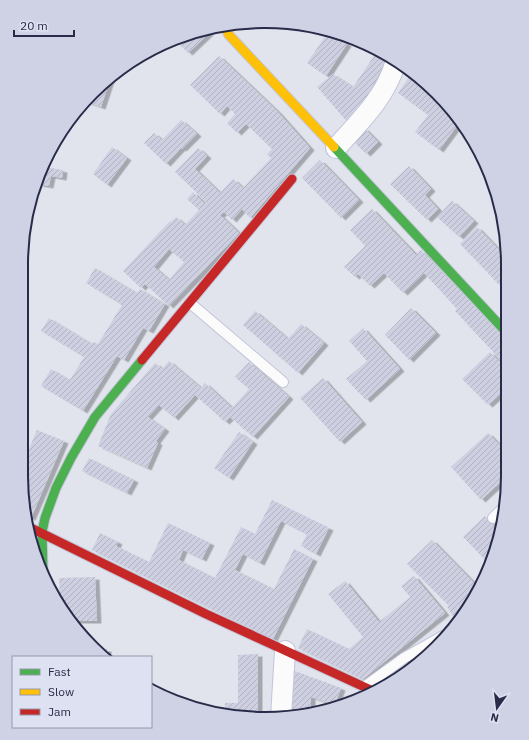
<svg xmlns="http://www.w3.org/2000/svg" width="529" height="740" viewBox="0 0 529 740" font-family="'IBM Plex Sans',sans-serif">
	<style>
		.building { fill: url(#building-hatch); fill-rule: evenodd; filter: url(#shadow) }
		.lines { fill: none; stroke-linecap: round; stroke-linejoin: round }
		.lane-casing { stroke: #c2c5d9; stroke-width: 12 }
		.street-casing { stroke: #c2c5d9; stroke-width: 22 }
		.fast-casing { stroke: #c2c5d9; stroke-width: 11 }
		.slow-casing { stroke: #c2c5d9; stroke-width: 11 }
		.jam-casing { stroke: #c2c5d9; stroke-width: 11 }
		.lane { stroke: #fbfbfc; stroke-width: 10 }
		.street { stroke: #fbfbfc; stroke-width: 20 }
		.fast { stroke: #4caf50; stroke-width: 9 }
		.slow { stroke: #ffc107; stroke-width: 9 }
		.jam { stroke: #c62828; stroke-width: 9 }
		.rim { fill: none; stroke: #282b49; stroke-width: 2 }
	</style>
	<defs>
		<pattern id="building-hatch" width="6" height="6" patternUnits="userSpaceOnUse"><rect width="6" height="6" fill="#ced0e2"/><path d="M-1 1l2-2M0 6l6-6M5 7l2-2" fill="none" stroke="#b1b3c3"/></pattern>
		<filter id="shadow"><feDropShadow dx="4.5" dy="2.5" stdDeviation="0" flood-color="#0004"/></filter>
	</defs>
	<rect width="100%" height="100%" fill="#e2e4ed"/>
	<!-- building -->
	<g class="building">
		<path d="M207,31L209,33L188,53L175,40L186,34Z"/>
		<path d="M327,34L336,36L347,44L326,76L307,63Z"/>
		<path d="M378,50L388,58L373,85L378,89L348,123L317,87L333,74L353,87Z"/>
		<path d="M219,56L277,111L310,148L250,218L242,209L232,220L224,212L220,215L239,233L169,306L145,284L141,288L123,271L170,221L171,222L176,217L185,225L199,210L187,199L193,192L205,204L206,202L175,172L198,148L207,156L195,169L220,193L233,179L243,188L271,158L267,154L272,149L246,124L237,133L227,123L235,114L227,106L220,114L190,85ZM169,249L184,262L169,280L154,267Z"/>
		<path d="M402,69L448,104L451,110L450,111L453,113L459,123L439,150L415,132L428,115L398,93L409,77L400,71Z"/>
		<path d="M111,77L101,107L87,102L104,81Z"/>
		<path d="M181,120L197,134L182,149L181,148L166,164L144,143L154,133L162,140Z"/>
		<path d="M364,128L378,142L366,154L352,140Z"/>
		<path d="M112,147L127,158L107,185L93,174Z"/>
		<path d="M320,160L359,200L341,218L302,178Z"/>
		<path d="M409,166L431,189L425,195L438,209L427,220L390,184Z"/>
		<path d="M45,167L63,170L62,178L51,176L49,186L38,184Z"/>
		<path d="M452,201L474,221L459,237L437,217Z"/>
		<path d="M372,209L416,255L421,250L507,338V367L455,311L457,309L424,273L403,293L384,273L370,286L358,274L355,277L344,267L365,246L350,230Z"/>
		<path d="M477,227L506,257V292L460,244Z"/>
		<path d="M95,268L137,293L140,289L165,304L149,331L143,328L124,360L117,356L83,411L41,386L51,369L70,380L84,357L41,331L49,318L92,344L93,342L98,344L122,305L86,283Z"/>
		<path d="M411,308L436,333L409,360L385,335Z"/>
		<path d="M255,311L288,339L301,324L324,343L298,373L243,325Z"/>
		<path d="M363,328L400,369L366,400L346,379L367,361L349,341Z"/>
		<path d="M490,352L507,369V388L488,405L462,379Z"/>
		<path d="M169,361L201,388L205,383L232,408L249,389L235,377L249,362L289,397L253,437L230,417L225,422L195,395L174,418L159,405L148,417L165,429L156,441L158,443L147,468L98,446L111,414L155,363L162,369Z"/>
		<path d="M323,378L362,422L340,442L300,398Z"/>
		<path d="M37,430L64,441L31,518L26,516L21,468Z"/>
		<path d="M239,432L253,442L229,478L214,468Z"/>
		<path d="M488,433L507,453V476L481,500L451,467Z"/>
		<path d="M89,458L134,480L127,493L82,471Z"/>
		<path d="M272,500L329,528L316,554L301,546L307,534L281,521L260,563L243,554L235,570L274,589L294,549L313,559L273,639L92,550L100,533L118,542L116,546L149,562L168,523L210,543L202,559L183,550L179,560L215,578L241,527L255,534Z"/>
		<path d="M485,516L497,529L488,563L463,537Z"/>
		<path d="M432,540L477,586L483,582L455,619L447,607L449,606L407,564Z"/>
		<path d="M414,576L445,613L363,679L298,648L307,629L349,649L363,637L328,594L345,581L379,622L410,597L401,586Z"/>
		<path d="M95,577L97,621H71L62,611L60,606L59,578Z"/>
		<path d="M96,649H107V657H103Z"/>
		<path d="M258,654V717H232L225,715V703H238V655Z"/>
		<path d="M292,670L341,688L335,705L311,697V713L297,717H291Z"/>
	</g>
	<g class="lines">
		<defs>
			<g id="lane">
				<path d="M190,303L283,382"/>
				<path d="M493,518L503,508"/>
				<path d="M364,687L404,658L443,636"/>
			</g>
			<g id="street">
				<path d="M336,148C359,122 385,98 395,64"/>
				<path d="M281,717L285,651"/>
			</g>
			<g id="fast">
				<path d="M334,147L507,333"/>
				<path d="M43,570L42,532L45,518L56,488L71,458L95,417L142,360"/>
			</g>
			<path id="slow" d="M226,29L229,35L334,147"/>
			<g id="jam">
				<path d="M142,360L292,179"/>
				<path d="M31,528L206,614L373,691"/>
			</g>
		</defs>
		<!-- lane casing -->
		<use href="#lane" class="lane-casing"/>
		<!-- street casing -->
		<use href="#street" class="street-casing"/>
		<!-- fast casing -->
		<use href="#fast" class="fast-casing"/>
		<!-- slow casing -->
		<use href="#slow" class="slow-casing"/>
		<!-- jam casing -->
		<use href="#jam" class="jam-casing"/>
		<!-- lane -->
		<use href="#lane" class="lane"/>
		<!-- street -->
		<use href="#street" class="street"/>
		<!-- fast -->
		<use href="#fast" class="fast"/>
		<!-- slow -->
		<use href="#slow" class="slow"/>
		<!-- jam -->
		<use href="#jam" class="jam"/>
	</g>
	<!-- crop -->
	<path d="M0 0H529V740H0ZM264 28H265A236 236 0 0 1 501 264V476A236 236 0 0 1 265 712H264A236 236 0 0 1 28 476V264A236 236 0 0 1 264 28Z" fill="#cfd2e4" fill-rule="evenodd"/>
	<path class="rim" d="M264 28H265A236 236 0 0 1 501 264V476A236 236 0 0 1 265 712H264A236 236 0 0 1 28 476V264A236 236 0 0 1 264 28Z"/>
	<!-- legend -->
	<rect x="12" y="656" width="140" height="72" fill="#dee1f1" stroke="#9598ae"/>
	<rect x="20" y="669" width="20" height="6" fill="#4caf50" stroke="#9598ae"/>
	<text x="48" y="676" font-size="12" fill="#282b49">Fast</text>
	<rect x="20" y="689" width="20" height="6" fill="#ffc107" stroke="#9598ae"/>
	<text x="48" y="696" font-size="12" fill="#282b49">Slow</text>
	<rect x="20" y="709" width="20" height="6" fill="#c62828" stroke="#9598ae"/>
	<text x="48" y="716" font-size="12" fill="#282b49">Jam</text>
	<!-- north arrow -->
	<g transform="translate(497 708) rotate(194)" stroke="#dee1f1" stroke-width="3" paint-order="stroke">
	<path d="M0-3L7 15L0 10L-7 15Z" fill="#282b49"/>
	<text y="-6" font-size="11" font-weight="bold" text-anchor="middle" fill="#282b49">N</text>
	</g>
	<!-- scale -->
	<path d="M14 30v6h60v-6" fill="none" stroke="#282b49" stroke-width="2"/>
	<text x="20" y="30" font-size="12" fill="#282b49" stroke="#dee1f1" stroke-width="3" paint-order="stroke">20 m</text>
</svg>
